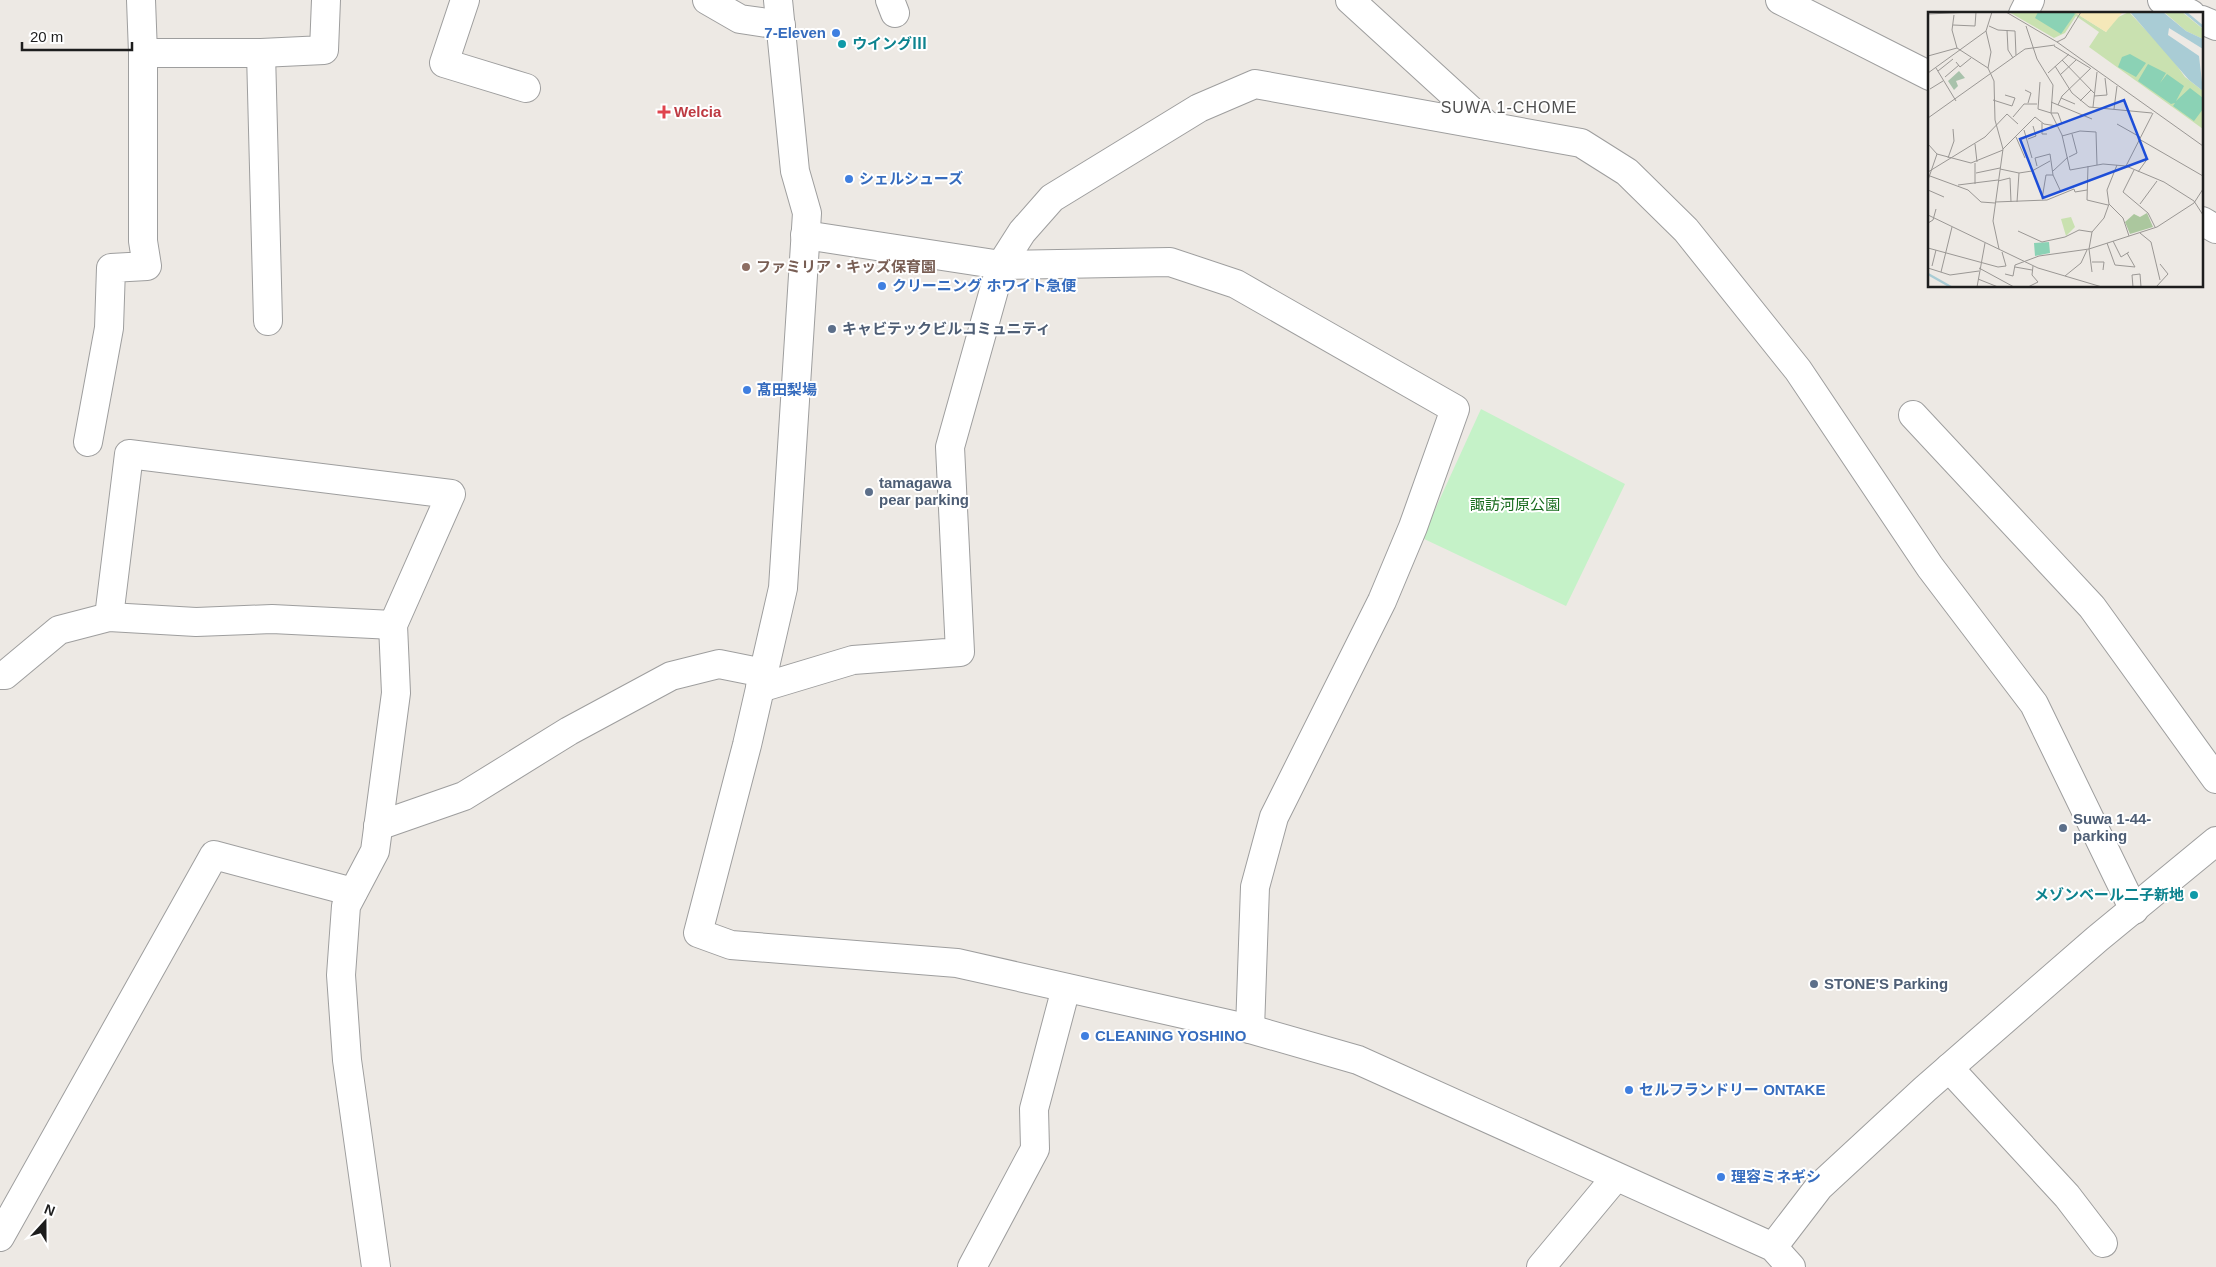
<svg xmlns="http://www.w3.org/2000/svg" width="2216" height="1267" viewBox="0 0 2216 1267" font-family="Helvetica,'Noto Sans JP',sans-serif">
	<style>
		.park { fill: #c5f2c8 }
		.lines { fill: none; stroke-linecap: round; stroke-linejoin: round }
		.pedestrian-casing { stroke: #9e9e9e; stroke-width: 30 }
		.minor-casing { stroke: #9e9e9e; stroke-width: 30 }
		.pedestrian { stroke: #fff; stroke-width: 28 }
		.minor { stroke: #fff; stroke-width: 28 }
		.shop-dot { fill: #3f7fe0; stroke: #fff; stroke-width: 2 }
		.culture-dot { fill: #0f9aa8; stroke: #fff; stroke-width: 2 }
		.health-dot { fill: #e0444e; stroke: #fff; stroke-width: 2 }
		.education-dot { fill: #8d6e63; stroke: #fff; stroke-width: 2 }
		.service-dot { fill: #5c6f8a; stroke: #fff; stroke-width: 2 }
		.labels { text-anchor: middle; stroke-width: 4; stroke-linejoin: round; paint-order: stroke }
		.shop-label { font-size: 15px; font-weight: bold; fill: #366cbe; stroke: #fff; text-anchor: start }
		.culture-label { font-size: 15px; font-weight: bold; fill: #0d838f; stroke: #fff; text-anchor: start }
		.health-label { font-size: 15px; font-weight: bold; fill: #be3a42; stroke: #fff; text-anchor: start }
		.education-label { font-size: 15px; font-weight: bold; fill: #785e54; stroke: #fff; text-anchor: start }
		.service-label { font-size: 15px; font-weight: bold; fill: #4e5e75; stroke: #fff; text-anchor: start }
		.park-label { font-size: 15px; fill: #196c1e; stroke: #fff }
		.neighbourhood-label { font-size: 16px; letter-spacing: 1px; fill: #505050; stroke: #fff }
		.inset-river { fill: none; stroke: #a9ccd5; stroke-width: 2.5 }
		.inset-road { fill: none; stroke: #9a9794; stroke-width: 1 }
		.view { fill: #1d4ed8; fill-opacity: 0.15; stroke: #1d4ed8; stroke-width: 2.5 }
		.inset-edge { fill: none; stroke: #1d1d1d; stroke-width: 2.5 }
	</style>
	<rect width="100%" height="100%" fill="#ede9e4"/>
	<!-- park -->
	<path class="park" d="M1481,409L1625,484L1566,606L1422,538Z"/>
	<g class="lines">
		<defs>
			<path id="pedestrian" d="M1001,265L1022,232L1052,198L1199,108L1255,84L1581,143L1627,172L1686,230L1798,370L1930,567L2034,704L2134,910"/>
			<g id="minor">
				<path d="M465,0L444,63L526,88"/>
				<path d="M707,0L740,19L781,25"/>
				<path d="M778,0L795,171L807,213L783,588L747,745L698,933L731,945L957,963L1250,1029L1358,1060L1773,1247L1791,1267"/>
				<path d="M890,0L895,13"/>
				<path d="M1350,0L1488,126"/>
				<path d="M1780,0L1930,76"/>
				<path d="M2162,0L2191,14"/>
				<path d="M2023,14L2030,0"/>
				<path d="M2202,20L2216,26"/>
				<path d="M143,53H261L324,50L326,0"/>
				<path d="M261,53L268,321"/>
				<path d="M2202,221L2216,229"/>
				<path d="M805,235L1001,265L1170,262L1236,284L1455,409L1413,527L1382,601L1274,817L1255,887L1250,1029"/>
				<path d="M1913,415L2092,607L2216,779"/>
				<path d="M88,442L109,328L111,268L147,266L143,241V53L141,0"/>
				<path d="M109,617L129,454L451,494L393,625L396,693L375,851L346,906L341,975L347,1060L376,1267"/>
				<path d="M0,675H5L59,630L109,617L196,622L272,619L393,625"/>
				<path d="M760,688L853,660L960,652L950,447L1001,265"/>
				<path d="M378,826L464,796L569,731L671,676L719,664L764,673"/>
				<path d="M1949,1068L2067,1196L2103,1243"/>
				<path d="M0,1237L214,855L353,892"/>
				<path d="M1773,1247L1819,1187L1925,1089L2097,939L2216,841"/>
				<path d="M972,1267L1035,1149L1034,1109L1066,988"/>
				<path d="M1541,1267L1616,1177"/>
			</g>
		</defs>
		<!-- pedestrian casing -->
		<use href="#pedestrian" class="pedestrian-casing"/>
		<!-- minor casing -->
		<use href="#minor" class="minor-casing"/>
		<!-- pedestrian -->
		<use href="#pedestrian" class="pedestrian"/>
		<!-- minor -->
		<use href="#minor" class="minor"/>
	</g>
	<!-- markers -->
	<g class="shop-dot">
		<circle cx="836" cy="33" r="5"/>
		<circle cx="849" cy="179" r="5"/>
		<circle cx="882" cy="286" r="5"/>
		<circle cx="747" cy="390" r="5"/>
		<circle cx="1085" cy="1036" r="5"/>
		<circle cx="1629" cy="1090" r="5"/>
		<circle cx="1721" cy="1177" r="5"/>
	</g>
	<g class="culture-dot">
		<circle cx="842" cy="44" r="5"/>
		<circle cx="2194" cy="895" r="5"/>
	</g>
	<path class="health-dot" d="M661.5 104.5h5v5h5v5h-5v5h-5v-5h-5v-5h5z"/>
	<circle class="education-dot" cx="746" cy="267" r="5"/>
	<g class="service-dot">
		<circle cx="832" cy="329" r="5"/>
		<circle cx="869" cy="492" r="5"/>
		<circle cx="2063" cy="828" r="5"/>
		<circle cx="1814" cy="984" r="5"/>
	</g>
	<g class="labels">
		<!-- shop labels -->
		<g class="shop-label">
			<text x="826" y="38" text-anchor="end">7-Eleven</text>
			<text x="859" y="184">シェルシューズ</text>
			<text x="892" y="291">クリーニング ホワイト急便</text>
			<text x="757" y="395">髙田梨場</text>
			<text x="1095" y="1041">CLEANING YOSHINO</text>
			<text x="1639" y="1095">セルフランドリー ONTAKE</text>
			<text x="1731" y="1182">理容ミネギシ</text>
		</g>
		<!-- culture labels -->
		<g class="culture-label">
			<text x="852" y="49">ウイングⅢ</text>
			<text x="2184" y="900" text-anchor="end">メゾンベール二子新地</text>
		</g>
		<!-- health labels -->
		<g class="health-label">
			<text x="674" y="117">Welcia</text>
		</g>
		<!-- education labels -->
		<g class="education-label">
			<text x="756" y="272">ファミリア・キッズ保育園</text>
		</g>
		<!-- service labels -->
		<g class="service-label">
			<text x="842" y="334">キャビテックビルコミュニティ</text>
			<text x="879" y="488">tamagawa<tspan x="879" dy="17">pear parking</tspan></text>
			<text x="2073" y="824">Suwa 1-44-<tspan x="2073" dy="17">parking</tspan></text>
			<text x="1824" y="989">STONE'S Parking</text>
		</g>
		<!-- park labels -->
		<g class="park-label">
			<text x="1515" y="510">諏訪河原公園</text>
		</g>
		<!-- neighbourhood labels -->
		<g class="neighbourhood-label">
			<text x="1509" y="113">SUWA 1-CHOME</text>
		</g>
	</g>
	<!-- overview -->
	<g transform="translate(1928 12)">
		<rect width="275" height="275" fill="#ede9e4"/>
		<path d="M81,0H146L178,20L188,6L201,0L242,44L257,65L275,79V117L161,35L171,20L148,4L137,21L126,26ZM236,0H254L275,17V27L258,19ZM143,205L147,215L138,224L133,207Z" fill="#c9e1b0"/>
		<path d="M219,201L225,215L202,222L197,210L206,202L212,205Z" fill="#abc79e"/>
		<path d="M146,0H195L178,20Z" fill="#f5e8b9"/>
		<path d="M31,59L37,66L28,69L30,74L26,78L20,69Z" fill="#a8c2ab"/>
		<path d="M110,0H145L147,2L133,22L107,6ZM202,42L218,51L208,65L190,55L194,45ZM220,52L238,61L232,71L239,62L256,74L248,89L262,76L275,86V97L266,109L245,94L247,91L243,92L210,69ZM121,230L122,241L107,244L106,231Z" fill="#8bd2b5"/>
		<path d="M202,0H235L258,19L275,27V37L241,16L240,23L271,44L275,79L261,68Z" fill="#a9ccd5"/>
		<path class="inset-river" d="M257,0L275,15M0,262L23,275"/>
		<path class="inset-road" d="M78,0L129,30M0,2L44,0M26,3L24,18L29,36L60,56L66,69L67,108L75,137L65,209L71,237M25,13L47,14L48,0M61,14L70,18L87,19L88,43M98,14L109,47L125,73L123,101L134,123L142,158L175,152L198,154L236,170L266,189L275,203M79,18L80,38L85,46M129,30L275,134M129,30L137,26L153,0M126,34L162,56M0,44L29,36M134,48L166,81M28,50L32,55L43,46M127,54L144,81L161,95L224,101M8,56L28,89M60,56L63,40L58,19L64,0M10,59L25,47M0,61L58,19M120,61L141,42M132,63L148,48M17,65L31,53M112,70L110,97L123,101M0,71V89M2,77L15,69M97,78L103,81L100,91M166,84L179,83L177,66M133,86L147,92M65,88L84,94L87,86L77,83M152,89L163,78M123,90L164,107M130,93L134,84L163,56M165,95L169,60M186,97L189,74M123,101H130L134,112M85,105L96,92H109M0,106L97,37L127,33M114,111V122H119M189,112L212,125M96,118L104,146M134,124L152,119L168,120L169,153M88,125L97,146M100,127L108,124L105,114M211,127L275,164M0,132L9,142L43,151L75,138M47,132L49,150M75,137L107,105L116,112L129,114M141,145L149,141L144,122M20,146L26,129L25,117M109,154L107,146L122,142L125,163L133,180M160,154L159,188L180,193M198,154L225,101M72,157L91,161L89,190M206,158L195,180L220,201L227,215M125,159L140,145M0,160L57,125L79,102L90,112M210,160L220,146M48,161L72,156M91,161L104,159L122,149M2,164L40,178L53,190L67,191M0,168L9,142M70,169L82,166L83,190M47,172V151M30,173L70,168M0,178L16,185M114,187L118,163H125M67,190L119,188L146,177L147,180L159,178M181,192L195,206L201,224M212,192L229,169M0,203L110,256L174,275M0,211L5,208L8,197M90,219L114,230L137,225L151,218L164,220M212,221L223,230L232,268M185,229L193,245L201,240M179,231L187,253L207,255M0,236L70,255L78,254L74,240M199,241L207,255M164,250H176L175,258M4,254L8,238M87,255L104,258M0,256L22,263L51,259M51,256L86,275M13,260L24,215M164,260L161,237L164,220L176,206L181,192L179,178L189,153M77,262L85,264L87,253L111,244L161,237L229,215L266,191L275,177M137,264L153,251L159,238M50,267L70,275M49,275L57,231M100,275L110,270L104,263L105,254M205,275L204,263L212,262L213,275M228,275L240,262L232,252"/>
		<path class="view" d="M196,88L219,147L115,186L92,127Z"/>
		<rect width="275" height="275" class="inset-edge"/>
	</g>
	<!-- north arrow -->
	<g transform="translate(45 1222) rotate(21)" stroke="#ffffff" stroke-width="4" paint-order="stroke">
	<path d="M0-4L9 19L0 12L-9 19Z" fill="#1d1d1d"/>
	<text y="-8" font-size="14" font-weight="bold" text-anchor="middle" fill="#1d1d1d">N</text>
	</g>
	<!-- scale -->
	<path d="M22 42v8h110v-8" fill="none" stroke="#1d1d1d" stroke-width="2.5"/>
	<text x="30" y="42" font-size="15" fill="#1d1d1d" stroke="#ffffff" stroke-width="4" paint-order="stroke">20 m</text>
</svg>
